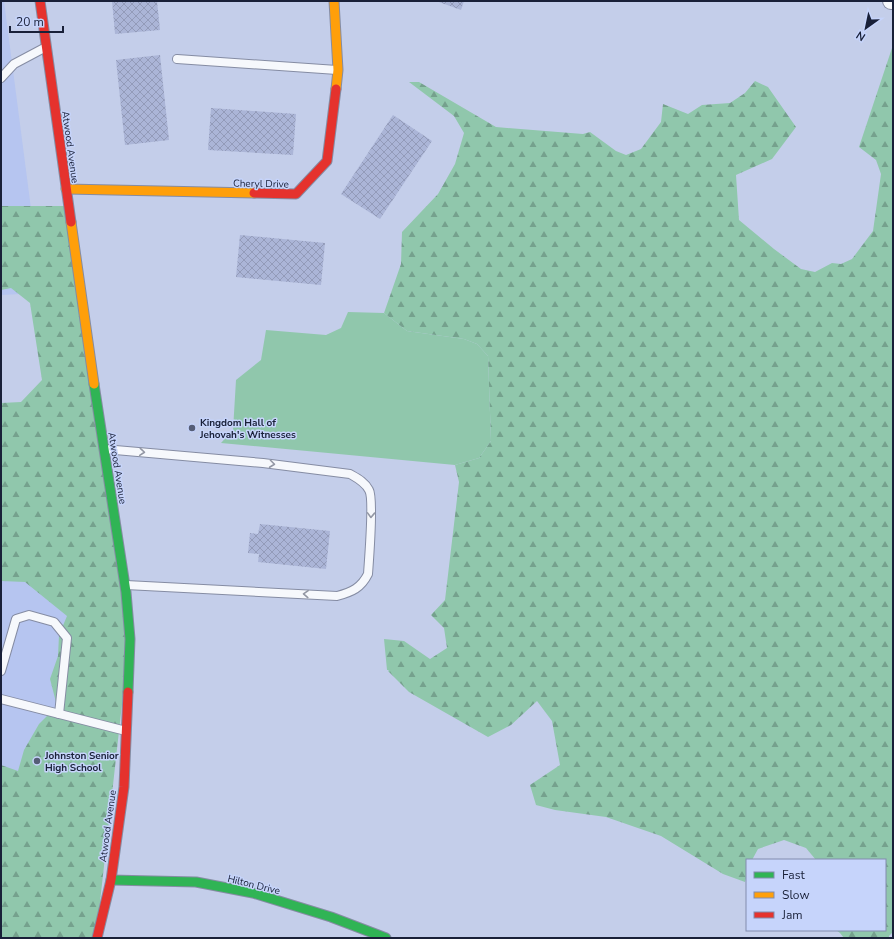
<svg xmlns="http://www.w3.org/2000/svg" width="894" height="939" viewBox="0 0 894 939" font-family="'Nunito Sans',sans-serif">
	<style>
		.built { fill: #b6c5f0 }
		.grass { fill: #90c7ac }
		.forest { fill: url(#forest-firs) }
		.building { fill: url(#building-cross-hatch) }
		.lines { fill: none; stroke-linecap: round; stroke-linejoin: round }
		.lane-casing { stroke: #858ca3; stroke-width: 10 }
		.street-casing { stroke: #858ca3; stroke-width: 18 }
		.fast-casing { stroke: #858ca3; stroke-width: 11 }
		.slow-casing { stroke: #858ca3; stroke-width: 11 }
		.jam-casing { stroke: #858ca3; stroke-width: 11 }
		.lane { stroke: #f6f8fc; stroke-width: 8 }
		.street { stroke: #f6f8fc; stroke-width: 16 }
		.fast { stroke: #30b455; stroke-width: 9 }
		.slow { stroke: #ff9f0a; stroke-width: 9 }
		.jam { stroke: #e5322d; stroke-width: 9 }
		.oneway { stroke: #9397a4 }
		.poi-dot { fill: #555d76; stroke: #c6d4fb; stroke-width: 1.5 }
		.labels { text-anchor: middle; stroke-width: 3; stroke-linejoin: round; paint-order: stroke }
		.street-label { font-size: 10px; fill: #192038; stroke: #c6d4fb }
		.poi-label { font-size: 10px; font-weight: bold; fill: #192038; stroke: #c6d4fb; text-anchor: start }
	</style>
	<defs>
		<pattern id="forest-firs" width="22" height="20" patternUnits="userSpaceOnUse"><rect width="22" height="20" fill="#90c7ac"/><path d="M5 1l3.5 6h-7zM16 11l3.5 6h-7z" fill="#75a18d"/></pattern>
		<pattern id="building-cross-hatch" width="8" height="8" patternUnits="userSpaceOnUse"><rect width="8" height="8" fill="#abb5d7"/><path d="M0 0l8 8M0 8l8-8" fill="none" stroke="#939bb9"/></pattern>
	</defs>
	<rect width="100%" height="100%" fill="#c4ceea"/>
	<!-- built -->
	<g class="built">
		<path d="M1,1H4L42,293L1,295Z"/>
		<path d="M69,457L80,673L1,938V459Z"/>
	</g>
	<!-- grass -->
	<path class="grass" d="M348,312L384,313L407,331L464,339L477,344L488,356L491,441L479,458L455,465L221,443L233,430L236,380L261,360L266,330L326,335L341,328Z"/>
	<!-- forest -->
	<g class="forest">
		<path d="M893,45V932L889,936V938H844L840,933L836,930H885V860H816L806,848L784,840L758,849L752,860H747V875L745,882L723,874L661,836L606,817L555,810L536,805L530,785L560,765L552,721L537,701L511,725L488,737L409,692L388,671L389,670H387L384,639L404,641L430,659L447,648L444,628L431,615L445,600L459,482L455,465L479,458L491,441L488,356L477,344L464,339L407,331L384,313L401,264L402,232L438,194L455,164L464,133L454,116L409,82H419L496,127L583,134L590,132L616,151L626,155L641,149L661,122L663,104L688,114L702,105L730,103L745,93L755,81L768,87L796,127L772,159L736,175L739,220L774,249L801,269L815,272L832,263L841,264L852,259L873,231L881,174L876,160L859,147Z"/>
		<path d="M1,206H69L129,641L96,938H1V765L18,771L24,750L39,724L57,706L50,679L58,656L59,635L67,616L25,582L1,581V403L21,402L42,380L30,303L11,288L1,290Z"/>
	</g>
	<!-- building -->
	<g class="building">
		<path d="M112,1H157L160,30L115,34Z"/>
		<path d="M436,1H464L461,10Z"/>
		<path d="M160,55L169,140L125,145L116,60Z"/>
		<path d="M211,108L296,114L293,155L208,150Z"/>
		<path d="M393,115L432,141L380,219L341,194Z"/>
		<path d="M240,235L325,243L321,285L236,277Z"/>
		<path d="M260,524L330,531L326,569L258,562L259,554L248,553L250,533L258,534Z"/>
	</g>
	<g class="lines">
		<defs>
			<g id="lane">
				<path d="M177,59L337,70"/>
				<path d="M1,78L14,64L46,47"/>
				<path d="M104,449L263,463L350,474C357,478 365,482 369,490C374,498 369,560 368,574C361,588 352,592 337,596L126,585"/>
				<path d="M1,671L16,619L29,615L54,622L67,638L59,714"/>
				<path d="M1,699L126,731"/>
			</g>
			<path id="street" d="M891,1H893"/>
			<g id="fast">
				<path d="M94,384L126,592L130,639L128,692"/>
				<path d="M111,880L196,882L253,893L331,917L386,938"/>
			</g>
			<g id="slow">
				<path d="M334,1L338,70L336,89"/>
				<path d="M66,189L254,193"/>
				<path d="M71,222L94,384"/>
			</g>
			<g id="jam">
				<path d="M40,1L71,222"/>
				<path d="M254,193L296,194L327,161L336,89"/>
				<path d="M97,938L111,880L124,787L128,692"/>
			</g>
		</defs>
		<!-- lane casing -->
		<use href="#lane" class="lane-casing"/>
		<!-- street casing -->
		<use href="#street" class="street-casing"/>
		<!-- fast casing -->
		<use href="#fast" class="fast-casing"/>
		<!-- slow casing -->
		<use href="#slow" class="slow-casing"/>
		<!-- jam casing -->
		<use href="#jam" class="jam-casing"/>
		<!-- lane -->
		<use href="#lane" class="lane"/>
		<!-- street -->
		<use href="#street" class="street"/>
		<!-- fast -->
		<use href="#fast" class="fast"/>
		<!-- slow -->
		<use href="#slow" class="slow"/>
		<!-- jam -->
		<use href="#jam" class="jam"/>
	</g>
	<!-- one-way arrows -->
	<defs><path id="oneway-chevron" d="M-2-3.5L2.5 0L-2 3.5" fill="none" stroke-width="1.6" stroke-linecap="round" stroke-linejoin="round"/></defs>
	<g class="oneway">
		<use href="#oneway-chevron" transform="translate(142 452) rotate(5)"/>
		<use href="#oneway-chevron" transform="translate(272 464) rotate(7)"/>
		<use href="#oneway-chevron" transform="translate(371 515) rotate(92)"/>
		<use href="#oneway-chevron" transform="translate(306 594) rotate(-177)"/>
	</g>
	<!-- markers -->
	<g class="poi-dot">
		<circle cx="192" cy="428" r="4"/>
		<circle cx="37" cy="761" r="4"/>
	</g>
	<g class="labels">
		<!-- street labels -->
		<g class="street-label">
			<text transform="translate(71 147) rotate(82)" y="4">Atwood Avenue</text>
			<text transform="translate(261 183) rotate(1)" y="4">Cheryl Drive</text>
			<text transform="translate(118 468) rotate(81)" y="4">Atwood Avenue</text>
			<text transform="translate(107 826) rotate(-82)" y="4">Atwood Avenue</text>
			<text transform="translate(254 884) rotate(14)" y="4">Hilton Drive</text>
		</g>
		<!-- poi labels -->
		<g class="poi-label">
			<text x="200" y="426">Kingdom Hall of<tspan x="200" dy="12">Jehovah's Witnesses</tspan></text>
			<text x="45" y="759">Johnston Senior<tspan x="45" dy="12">High School</tspan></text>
		</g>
	</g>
	<!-- border -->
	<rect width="894" height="939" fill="none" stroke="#192038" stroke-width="4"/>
	<!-- legend -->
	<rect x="746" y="859" width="140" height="72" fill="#c6d4fb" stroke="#818cad"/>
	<rect x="754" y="872" width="20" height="6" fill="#30b455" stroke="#818cad"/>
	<text x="782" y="879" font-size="12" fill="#192038">Fast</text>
	<rect x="754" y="892" width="20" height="6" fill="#ff9f0a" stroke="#818cad"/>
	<text x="782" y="899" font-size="12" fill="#192038">Slow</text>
	<rect x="754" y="912" width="20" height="6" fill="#e5322d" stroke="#818cad"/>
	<text x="782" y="919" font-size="12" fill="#192038">Jam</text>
	<!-- north arrow -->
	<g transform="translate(866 28) rotate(213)" stroke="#c6d4fb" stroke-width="3" paint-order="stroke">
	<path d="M0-3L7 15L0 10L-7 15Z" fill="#192038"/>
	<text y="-6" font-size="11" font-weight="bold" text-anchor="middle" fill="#192038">N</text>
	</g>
	<!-- scale -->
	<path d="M10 26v6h53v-6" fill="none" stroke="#192038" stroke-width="2"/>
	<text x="16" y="26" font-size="12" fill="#192038" stroke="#c6d4fb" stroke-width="3" paint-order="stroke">20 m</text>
</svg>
